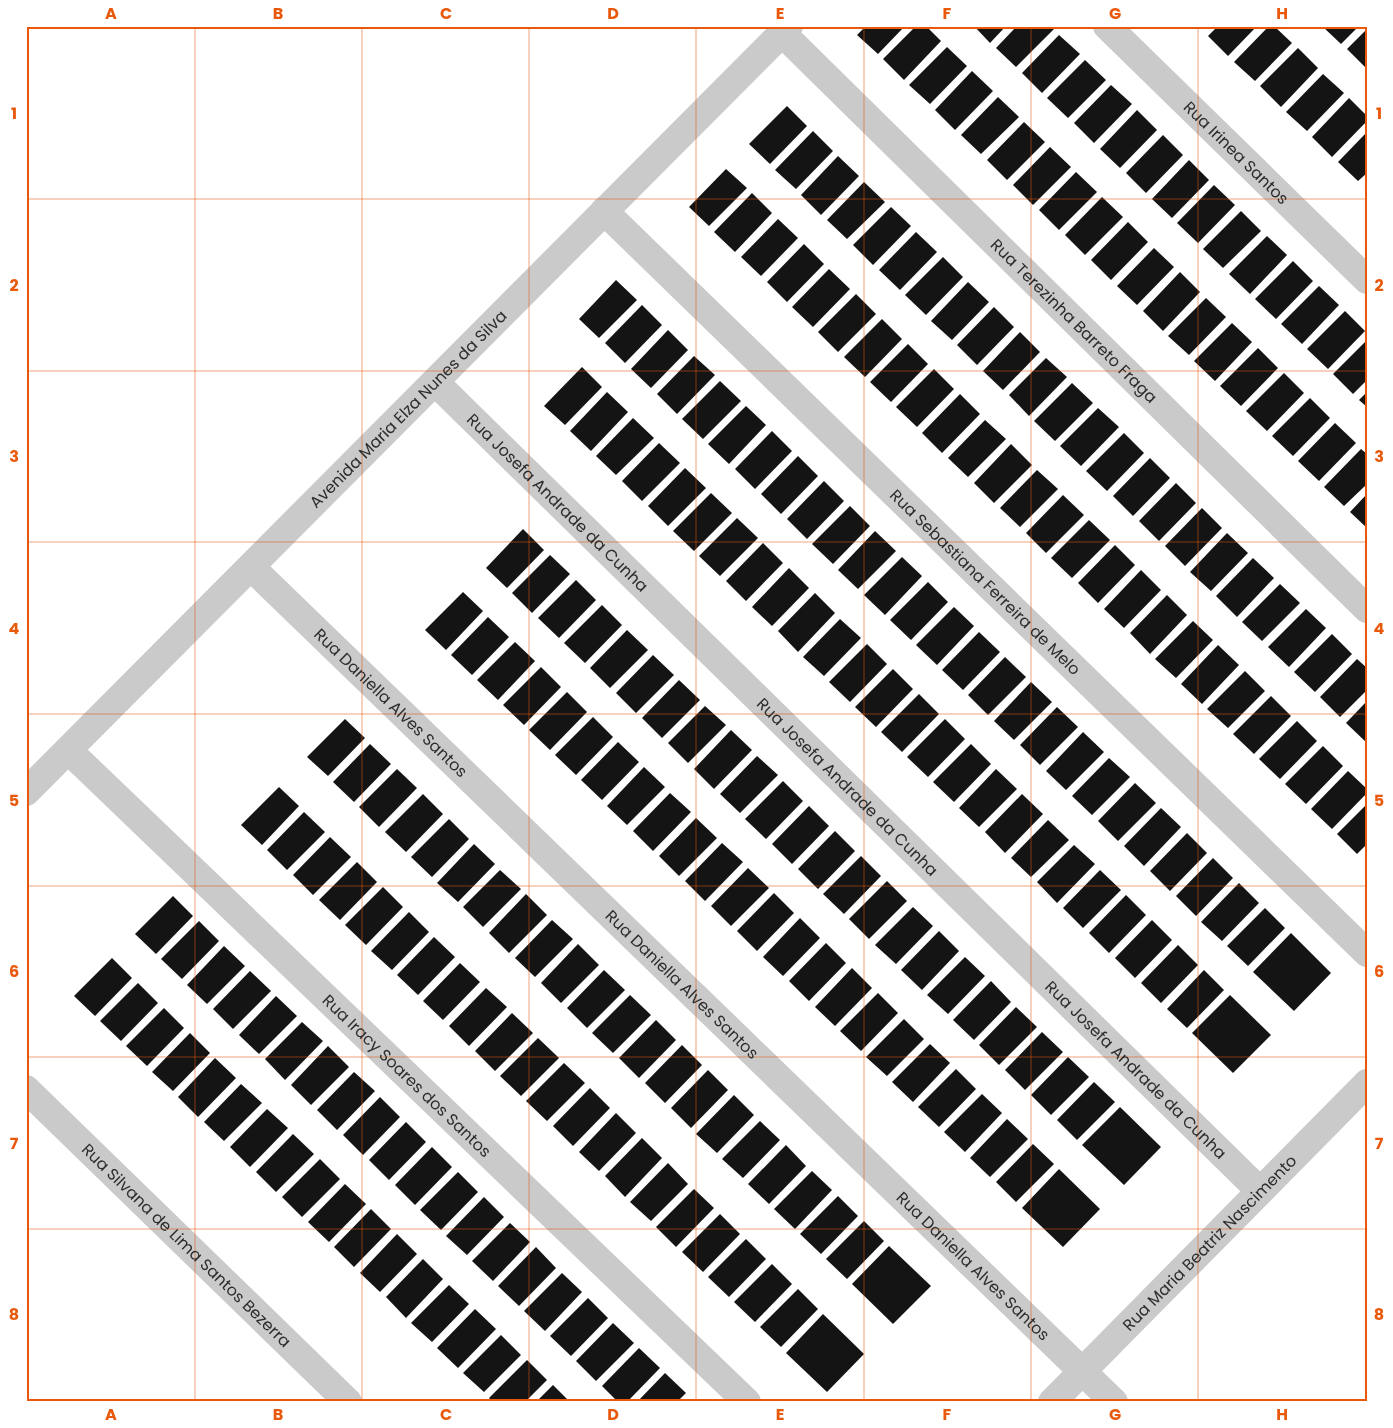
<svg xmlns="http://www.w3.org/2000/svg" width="1393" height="1428" viewBox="0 0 1393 1428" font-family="Poppins,sans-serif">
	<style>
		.building { fill: #141414 }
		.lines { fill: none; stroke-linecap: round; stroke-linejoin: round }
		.minor { stroke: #cacaca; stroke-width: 28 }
		.grid { fill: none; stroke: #e8590c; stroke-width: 1; stroke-opacity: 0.55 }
		.labels { text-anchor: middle; stroke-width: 5; stroke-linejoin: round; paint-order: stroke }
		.street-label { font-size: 16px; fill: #2d2d2d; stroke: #fff }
		.neatline { fill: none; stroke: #e8590c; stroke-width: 2 }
		.grid-label { font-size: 16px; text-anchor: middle; font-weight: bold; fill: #e8590c }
	</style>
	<rect width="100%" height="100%" fill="#fff"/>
	<!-- building -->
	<g class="building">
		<path d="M866,26H905L878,54L857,35Z"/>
		<path d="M916,26H926L941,41L904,80L883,59Z"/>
		<path d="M974,26H1006L990,43Z"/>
		<path d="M1017,26H1051L1054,29L1016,67L996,48Z"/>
		<path d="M1218,26H1257L1228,56L1208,36Z"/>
		<path d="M1269,26H1274L1292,43L1255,81L1234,62Z"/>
		<path d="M1322,26H1359L1341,44Z"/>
		<path d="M1367,29V69L1347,49Z"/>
		<path d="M1059,35L1080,54L1042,93L1022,73Z"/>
		<path d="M947,47L967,66L930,104L909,85Z"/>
		<path d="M1298,48L1318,68L1281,107L1260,86Z"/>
		<path d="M1085,60L1106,80L1068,118L1047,98Z"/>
		<path d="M972,71L993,91L955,130L935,110Z"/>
		<path d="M1323,74L1344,93L1307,131L1286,112Z"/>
		<path d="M1111,85L1132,104L1094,143L1074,123Z"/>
		<path d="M998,97L1019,117L981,154L961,135Z"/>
		<path d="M1349,98L1367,116V121L1332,157L1312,137Z"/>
		<path d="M787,106L807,126L770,164L749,144Z"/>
		<path d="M1137,110L1157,130L1120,168L1100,149Z"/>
		<path d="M1024,122L1045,142L1007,180L987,160Z"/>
		<path d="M813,131L833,151L796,189L775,170Z"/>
		<path d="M1367,132V173L1358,181L1338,162Z"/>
		<path d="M1163,135L1183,155L1146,193L1126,173Z"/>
		<path d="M1050,147L1071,167L1033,205L1013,185Z"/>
		<path d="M838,156L859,176L821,215L801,195Z"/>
		<path d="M1189,160L1209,180L1172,218L1152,199Z"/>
		<path d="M726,169L747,188L709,226L689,207Z"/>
		<path d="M1076,172L1097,192L1059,230L1039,210Z"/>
		<path d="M864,182L885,202L847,239L827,220Z"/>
		<path d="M1214,185L1235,205L1198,243L1177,223Z"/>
		<path d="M752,193L772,213L735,252L714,232Z"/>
		<path d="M1102,197L1123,217L1085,255L1065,235Z"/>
		<path d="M891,207L911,226L873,265L853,245Z"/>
		<path d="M1241,211L1261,231L1223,268L1203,249Z"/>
		<path d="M778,219L798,238L761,276L741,257Z"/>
		<path d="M1128,222L1148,242L1111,280L1091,260Z"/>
		<path d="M916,232L937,252L900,290L879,270Z"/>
		<path d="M1267,236L1287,255L1250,294L1229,274Z"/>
		<path d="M804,244L824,264L787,302L767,282Z"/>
		<path d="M1154,248L1174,267L1137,305L1117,286Z"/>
		<path d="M943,257L963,277L926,315L905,295Z"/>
		<path d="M1293,261L1313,281L1276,319L1255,299Z"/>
		<path d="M829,269L850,289L813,327L792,307Z"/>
		<path d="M1180,272L1200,292L1163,331L1143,311Z"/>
		<path d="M616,280L637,300L599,338L579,319Z"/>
		<path d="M968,282L989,302L952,340L931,321Z"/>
		<path d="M1319,286L1339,305L1302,344L1281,324Z"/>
		<path d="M856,294L876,314L838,352L818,332Z"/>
		<path d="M1206,298L1226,317L1189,355L1168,336Z"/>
		<path d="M642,305L662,325L625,363L605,343Z"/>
		<path d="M994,307L1014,327L977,365L957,345Z"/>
		<path d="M1345,311L1365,331L1328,369L1307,349Z"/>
		<path d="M882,319L902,339L865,377L844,357Z"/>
		<path d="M1232,323L1252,342L1215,381L1194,361Z"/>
		<path d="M668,330L688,350L651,388L631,369Z"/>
		<path d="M1020,332L1040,352L1003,390L983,371Z"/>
		<path d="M1367,340V380L1353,394L1333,374Z"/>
		<path d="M908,344L928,364L891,402L870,382Z"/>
		<path d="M1258,348L1278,368L1241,406L1220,386Z"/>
		<path d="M694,356L715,375L677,414L657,394Z"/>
		<path d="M1046,358L1067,377L1029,416L1009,395Z"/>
		<path d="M582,367L602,387L565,425L544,406Z"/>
		<path d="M934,369L954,389L917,427L896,407Z"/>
		<path d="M1284,373L1304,393L1267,431L1246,411Z"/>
		<path d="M720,381L741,401L703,439L682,419Z"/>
		<path d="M1072,383L1093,403L1055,441L1034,421Z"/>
		<path d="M607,392L628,412L591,451L570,431Z"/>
		<path d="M1367,392V407L1359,400Z"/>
		<path d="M960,394L980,414L942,453L922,433Z"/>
		<path d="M1310,398L1330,418L1293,456L1272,436Z"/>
		<path d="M746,406L766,425L729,464L708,444Z"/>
		<path d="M1098,408L1119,427L1081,466L1060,446Z"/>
		<path d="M633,418L654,438L616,475L596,456Z"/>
		<path d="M985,420L1006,439L968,477L948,458Z"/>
		<path d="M1335,423L1356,443L1319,481L1298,461Z"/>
		<path d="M772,431L792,451L755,489L735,469Z"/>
		<path d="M1124,433L1144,453L1107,491L1086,471Z"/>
		<path d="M659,443L680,463L642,501L622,481Z"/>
		<path d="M1011,444L1032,465L994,503L974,483Z"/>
		<path d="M1361,449L1367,454V484L1344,506L1324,487Z"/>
		<path d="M798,456L818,476L781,514L761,494Z"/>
		<path d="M1150,458L1170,478L1133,516L1113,496Z"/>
		<path d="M685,468L706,488L668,526L648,506Z"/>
		<path d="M1037,470L1058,489L1020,527L1000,508Z"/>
		<path d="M824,481L844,501L807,539L787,519Z"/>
		<path d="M1176,483L1196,503L1159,541L1139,521Z"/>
		<path d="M711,493L732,513L694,551L673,531Z"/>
		<path d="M1367,494V528L1350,512Z"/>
		<path d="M1063,495L1084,515L1046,553L1026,533Z"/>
		<path d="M850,506L870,526L833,564L812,544Z"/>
		<path d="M1202,508L1222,528L1185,566L1165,546Z"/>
		<path d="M737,518L758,538L720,576L699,556Z"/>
		<path d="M1089,520L1110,540L1072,578L1051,558Z"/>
		<path d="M523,529L544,550L507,588L486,568Z"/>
		<path d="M875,531L896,551L858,589L838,570Z"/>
		<path d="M1227,533L1248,553L1211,591L1190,572Z"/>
		<path d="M763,543L783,563L746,601L726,581Z"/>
		<path d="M1115,545L1135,565L1098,603L1078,583Z"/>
		<path d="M550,555L570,574L532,613L512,593Z"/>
		<path d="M902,557L922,576L885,615L864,595Z"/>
		<path d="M1253,558L1274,578L1237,617L1216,596Z"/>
		<path d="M789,568L809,588L772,626L752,607Z"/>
		<path d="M1141,570L1161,590L1124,628L1104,609Z"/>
		<path d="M576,580L596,600L559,638L538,618Z"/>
		<path d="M928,582L948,602L911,640L890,620Z"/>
		<path d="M1280,584L1300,603L1262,641L1242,622Z"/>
		<path d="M463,592L483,611L446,650L425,630Z"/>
		<path d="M815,593L835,613L798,652L778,631Z"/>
		<path d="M1167,595L1187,615L1150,654L1130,633Z"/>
		<path d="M602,605L622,625L585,663L564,643Z"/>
		<path d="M954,607L974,626L937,665L916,645Z"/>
		<path d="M1306,609L1326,628L1289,667L1268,647Z"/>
		<path d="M488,617L509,637L472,675L451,655Z"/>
		<path d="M840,619L861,638L824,676L803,657Z"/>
		<path d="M1193,621L1213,640L1176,678L1155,659Z"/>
		<path d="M627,630L648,650L610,688L590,668Z"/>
		<path d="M979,632L1000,652L963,690L942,670Z"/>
		<path d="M1332,634L1352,654L1315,692L1294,672Z"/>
		<path d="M515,642L535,661L498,700L477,680Z"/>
		<path d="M867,644L887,664L850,702L829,682Z"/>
		<path d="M1218,645L1239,665L1202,704L1181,684Z"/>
		<path d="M653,655L674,675L636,713L616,693Z"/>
		<path d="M1005,657L1026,677L988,715L968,695Z"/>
		<path d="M1357,659L1367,668V690L1340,717L1320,697Z"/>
		<path d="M541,667L561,687L524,725L503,705Z"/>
		<path d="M893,669L913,689L876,727L855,707Z"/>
		<path d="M1245,671L1265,691L1228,728L1207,709Z"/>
		<path d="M679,680L700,700L662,738L642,718Z"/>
		<path d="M1031,682L1052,702L1014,740L994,721Z"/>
		<path d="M567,692L587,712L550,750L529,730Z"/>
		<path d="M919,694L939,714L902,752L881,732Z"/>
		<path d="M1271,696L1291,716L1254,754L1233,734Z"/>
		<path d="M1367,701V743L1346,723Z"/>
		<path d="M705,706L726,725L688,763L668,743Z"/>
		<path d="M1057,707L1078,727L1040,765L1020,745Z"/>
		<path d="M593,717L613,737L576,775L555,755Z"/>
		<path d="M345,719L365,738L328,776L307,757Z"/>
		<path d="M945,719L965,739L928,777L907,757Z"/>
		<path d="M1297,721L1317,741L1280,779L1259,759Z"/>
		<path d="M731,730L752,750L714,789L694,769Z"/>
		<path d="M1083,732L1104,752L1066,790L1046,771Z"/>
		<path d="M618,742L639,762L602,800L581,780Z"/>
		<path d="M370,744L391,764L354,802L333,782Z"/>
		<path d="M971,744L991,764L954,802L933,782Z"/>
		<path d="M1323,746L1343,766L1306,804L1285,784Z"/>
		<path d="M757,756L778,775L740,813L720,794Z"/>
		<path d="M1109,758L1130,777L1092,815L1072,796Z"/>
		<path d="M644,767L665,787L627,825L607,806Z"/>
		<path d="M397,769L417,788L379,827L359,807Z"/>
		<path d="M996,769L1017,789L979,827L959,808Z"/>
		<path d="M1348,771L1367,789V793L1332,829L1311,809Z"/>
		<path d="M783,781L803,801L766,839L745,819Z"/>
		<path d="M1135,783L1156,803L1118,841L1098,821Z"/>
		<path d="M279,787L299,806L262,845L241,825Z"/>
		<path d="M670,793L691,812L653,851L633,831Z"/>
		<path d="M423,794L443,814L406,852L385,832Z"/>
		<path d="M1022,794L1043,814L1005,853L985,832Z"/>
		<path d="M1367,804V844L1357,854L1337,834Z"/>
		<path d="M809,806L829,826L792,864L772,844Z"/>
		<path d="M1161,808L1181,827L1144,866L1124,846Z"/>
		<path d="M304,812L325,832L287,870L267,850Z"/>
		<path d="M696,818L717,838L679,876L659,856Z"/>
		<path d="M449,819L469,839L432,877L411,857Z"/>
		<path d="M1048,820L1069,840L1031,877L1011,858Z"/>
		<path d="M835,831L855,851L818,889L798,869Z"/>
		<path d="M1187,833L1207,853L1170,891L1150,871Z"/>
		<path d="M330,837L351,857L313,895L293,875Z"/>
		<path d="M722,843L743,862L705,901L685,881Z"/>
		<path d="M474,844L495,864L458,902L437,883Z"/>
		<path d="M1074,845L1095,864L1057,903L1037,882Z"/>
		<path d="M861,856L881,876L844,914L823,894Z"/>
		<path d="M1213,858L1233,878L1196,916L1176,896Z"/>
		<path d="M357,862L377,882L340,920L319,900Z"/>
		<path d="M748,868L769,888L731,926L711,906Z"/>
		<path d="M500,870L521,889L483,927L463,907Z"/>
		<path d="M1100,870L1121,890L1083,928L1063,908Z"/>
		<path d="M887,881L907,901L869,939L849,919Z"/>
		<path d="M1239,883L1259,903L1222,941L1201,922Z"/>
		<path d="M383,887L403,907L366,945L345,925Z"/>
		<path d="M774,893L794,913L757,951L737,931Z"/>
		<path d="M526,894L547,915L509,953L489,933Z"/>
		<path d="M1126,895L1146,915L1109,953L1089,933Z"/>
		<path d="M173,896L193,916L156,954L135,934Z"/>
		<path d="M913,907L933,926L896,964L875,945Z"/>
		<path d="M1265,908L1285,928L1248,966L1227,946Z"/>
		<path d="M409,912L429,932L392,970L371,951Z"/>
		<path d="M800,918L820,938L783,976L763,957Z"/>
		<path d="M552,920L573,939L535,977L515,958Z"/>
		<path d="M1152,920L1172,940L1135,978L1115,958Z"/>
		<path d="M199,921L219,941L182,979L161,959Z"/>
		<path d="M939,931L959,951L922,990L901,970Z"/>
		<path d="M1291,933L1331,973L1294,1011L1253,972Z"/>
		<path d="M434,937L455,957L418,995L397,975Z"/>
		<path d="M826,943L846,963L809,1001L789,981Z"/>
		<path d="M578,944L599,965L561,1003L541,983Z"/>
		<path d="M1178,945L1198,965L1161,1003L1141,983Z"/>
		<path d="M224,946L245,966L207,1004L187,985Z"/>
		<path d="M965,957L985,976L948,1014L927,995Z"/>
		<path d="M112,958L132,978L95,1016L74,996Z"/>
		<path d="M460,963L480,982L443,1020L423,1001Z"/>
		<path d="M852,968L872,988L835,1026L815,1007Z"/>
		<path d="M604,970L625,990L587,1028L567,1008Z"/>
		<path d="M1204,970L1224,990L1187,1028L1167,1009Z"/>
		<path d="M250,971L271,991L233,1029L213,1009Z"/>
		<path d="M991,981L1011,1002L974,1040L953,1020Z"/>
		<path d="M138,983L158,1003L121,1041L100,1021Z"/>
		<path d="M486,988L507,1007L469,1046L449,1026Z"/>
		<path d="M878,993L898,1013L861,1051L840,1031Z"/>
		<path d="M630,995L651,1015L613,1053L592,1033Z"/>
		<path d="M1230,995L1271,1035L1233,1073L1192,1033Z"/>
		<path d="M276,996L297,1016L259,1054L239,1035Z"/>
		<path d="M1016,1007L1037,1027L999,1065L979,1045Z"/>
		<path d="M164,1008L184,1028L147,1066L126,1046Z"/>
		<path d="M512,1013L533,1033L495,1071L475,1051Z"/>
		<path d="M904,1019L924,1039L887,1076L866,1057Z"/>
		<path d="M656,1020L676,1040L639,1078L619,1058Z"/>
		<path d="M302,1022L323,1041L285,1080L265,1059Z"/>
		<path d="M1042,1032L1063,1052L1025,1090L1005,1070Z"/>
		<path d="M190,1033L210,1053L173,1091L152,1072Z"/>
		<path d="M538,1038L559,1058L521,1096L500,1076Z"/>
		<path d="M930,1044L950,1063L913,1102L892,1082Z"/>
		<path d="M682,1045L702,1065L665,1103L645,1083Z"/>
		<path d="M328,1046L349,1067L311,1105L291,1085Z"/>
		<path d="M1068,1057L1089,1077L1051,1115L1031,1095Z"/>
		<path d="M215,1058L236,1078L198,1117L178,1097Z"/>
		<path d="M564,1063L585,1083L547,1121L526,1101Z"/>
		<path d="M956,1069L976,1089L939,1127L918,1107Z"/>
		<path d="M708,1070L728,1090L691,1128L671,1108Z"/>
		<path d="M354,1072L375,1091L337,1130L317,1110Z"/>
		<path d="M1094,1082L1115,1102L1077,1140L1057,1120Z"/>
		<path d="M241,1084L262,1103L224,1141L204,1122Z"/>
		<path d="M590,1088L610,1108L573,1146L553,1126Z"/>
		<path d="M982,1094L1002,1113L965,1152L944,1132Z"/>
		<path d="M734,1095L754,1115L717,1153L696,1134Z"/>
		<path d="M380,1097L400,1117L363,1155L343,1135Z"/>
		<path d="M1120,1107L1161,1147L1124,1185L1082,1145Z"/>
		<path d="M267,1109L288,1128L250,1167L230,1147Z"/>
		<path d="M616,1113L636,1133L599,1171L579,1152Z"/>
		<path d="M1007,1119L1028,1139L990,1177L970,1158Z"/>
		<path d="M760,1121L780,1140L743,1178L722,1159Z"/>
		<path d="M406,1122L426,1142L389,1180L369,1160Z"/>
		<path d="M293,1134L314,1154L276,1192L256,1172Z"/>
		<path d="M642,1138L662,1158L625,1197L605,1176Z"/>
		<path d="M1033,1144L1054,1164L1016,1202L996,1182Z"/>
		<path d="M786,1145L806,1166L769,1204L748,1184Z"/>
		<path d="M432,1147L452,1167L415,1205L395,1185Z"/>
		<path d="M320,1159L340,1179L302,1217L282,1197Z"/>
		<path d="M668,1163L688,1184L651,1221L630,1202Z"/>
		<path d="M1059,1169L1100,1209L1063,1247L1022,1208Z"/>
		<path d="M812,1171L832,1190L795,1229L774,1209Z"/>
		<path d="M458,1172L478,1192L441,1230L420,1210Z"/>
		<path d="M345,1184L366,1204L329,1242L308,1222Z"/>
		<path d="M694,1189L714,1208L676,1247L656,1227Z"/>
		<path d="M838,1196L858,1216L821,1254L800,1234Z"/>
		<path d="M484,1197L504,1217L467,1255L446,1236Z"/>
		<path d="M371,1209L391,1229L354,1267L334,1247Z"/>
		<path d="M720,1214L740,1234L703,1272L682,1252Z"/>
		<path d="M864,1221L884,1241L847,1279L826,1259Z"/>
		<path d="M510,1223L530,1242L493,1281L472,1261Z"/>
		<path d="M397,1234L417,1254L380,1292L360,1273Z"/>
		<path d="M746,1239L766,1259L729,1297L708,1277Z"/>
		<path d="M889,1246L931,1286L893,1324L852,1284Z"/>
		<path d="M536,1247L556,1268L519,1306L498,1286Z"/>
		<path d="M423,1259L443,1279L406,1318L386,1297Z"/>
		<path d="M772,1264L792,1284L755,1322L734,1302Z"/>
		<path d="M562,1273L582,1292L545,1331L524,1311Z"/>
		<path d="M449,1285L469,1304L432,1342L411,1323Z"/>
		<path d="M798,1289L818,1309L781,1347L760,1327Z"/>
		<path d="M588,1298L608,1318L571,1356L550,1336Z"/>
		<path d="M475,1309L496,1329L458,1368L437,1348Z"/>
		<path d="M823,1314L864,1354L827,1392L786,1353Z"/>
		<path d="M613,1323L634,1343L596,1381L576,1361Z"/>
		<path d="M501,1335L521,1355L484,1392L463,1373Z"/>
		<path d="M639,1348L660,1368L627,1402H618L602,1386Z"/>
		<path d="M527,1360L547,1380L525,1402H493L489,1398Z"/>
		<path d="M665,1373L686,1393L677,1402H637Z"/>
		<path d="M553,1385L570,1402H536Z"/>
	</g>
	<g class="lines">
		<!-- minor -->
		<g class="minor">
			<path id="s1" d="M1107,26L1367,280"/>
			<path id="s2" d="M782,33L1367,609"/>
			<path id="s3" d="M604,211L1367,953"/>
			<path id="s4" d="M435,382L1260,1191"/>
			<path id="s5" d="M251,567L1114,1402"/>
			<path id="s6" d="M68,750L747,1402"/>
			<path id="s7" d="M26,792L789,26"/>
			<path id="s8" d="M26,1089L348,1402"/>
			<path id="s9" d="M1052,1402L1367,1083"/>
		</g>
	</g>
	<!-- grid -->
	<path class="grid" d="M195,26V1402M362,26V1402M529,26V1402M696,26V1402M864,26V1402M1031,26V1402M1198,26V1402M26,199H1367M26,371H1367M26,542H1367M26,714H1367M26,886H1367M26,1057H1367M26,1229H1367"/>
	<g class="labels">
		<!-- street labels -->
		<g class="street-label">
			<text dy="6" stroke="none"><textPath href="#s1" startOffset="181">Rua Irinea Santos</textPath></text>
			<text dy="6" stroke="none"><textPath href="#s2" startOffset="410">Rua Terezinha Barreto Fraga</textPath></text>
			<text dy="6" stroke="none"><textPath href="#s7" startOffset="541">Avenida Maria Elza Nunes da Silva</textPath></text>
			<text dy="6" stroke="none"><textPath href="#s4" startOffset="172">Rua Josefa Andrade da Cunha</textPath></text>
			<text dy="6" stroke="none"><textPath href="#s3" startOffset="532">Rua Sebastiana Ferreira de Melo</textPath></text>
			<text dy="6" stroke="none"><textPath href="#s5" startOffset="195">Rua Daniella Alves Santos</textPath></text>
			<text dy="6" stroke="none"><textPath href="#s4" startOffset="578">Rua Josefa Andrade da Cunha</textPath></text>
			<text dy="6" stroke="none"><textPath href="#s5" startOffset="600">Rua Daniella Alves Santos</textPath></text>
			<text dy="6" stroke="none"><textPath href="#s4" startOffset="982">Rua Josefa Andrade da Cunha</textPath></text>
			<text dy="6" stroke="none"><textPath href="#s6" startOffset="470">Rua Iracy Soares dos Santos</textPath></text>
			<text dy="6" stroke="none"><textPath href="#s9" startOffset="224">Rua Maria Beatriz Nascimento</textPath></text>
			<text dy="6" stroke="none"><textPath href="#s8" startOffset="224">Rua Silvana de Lima Santos Bezerra</textPath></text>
			<text dy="6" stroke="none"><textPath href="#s5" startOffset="1005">Rua Daniella Alves Santos</textPath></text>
		</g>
	</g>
	<!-- border -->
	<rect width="1393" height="1428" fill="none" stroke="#ffffff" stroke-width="55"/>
	<rect x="28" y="28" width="1338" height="1372" class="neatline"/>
	<g class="grid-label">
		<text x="111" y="19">A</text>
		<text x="278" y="19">B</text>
		<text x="446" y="19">C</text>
		<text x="613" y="19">D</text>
		<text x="780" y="19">E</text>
		<text x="947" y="19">F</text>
		<text x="1115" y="19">G</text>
		<text x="1282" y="19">H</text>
		<text x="14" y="119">1</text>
		<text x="1379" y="119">1</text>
		<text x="14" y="291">2</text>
		<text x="1379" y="291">2</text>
		<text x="14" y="462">3</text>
		<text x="1379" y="462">3</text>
		<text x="14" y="634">4</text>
		<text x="1379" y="634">4</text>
		<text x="14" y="806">5</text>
		<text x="1379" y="806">5</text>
		<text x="14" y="977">6</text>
		<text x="1379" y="977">6</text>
		<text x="14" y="1149">7</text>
		<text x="1379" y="1149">7</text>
		<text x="14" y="1320">8</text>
		<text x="1379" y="1320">8</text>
		<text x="111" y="1420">A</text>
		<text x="278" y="1420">B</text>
		<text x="446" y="1420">C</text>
		<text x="613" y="1420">D</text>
		<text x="780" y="1420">E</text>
		<text x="947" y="1420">F</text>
		<text x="1115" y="1420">G</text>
		<text x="1282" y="1420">H</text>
	</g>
</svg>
